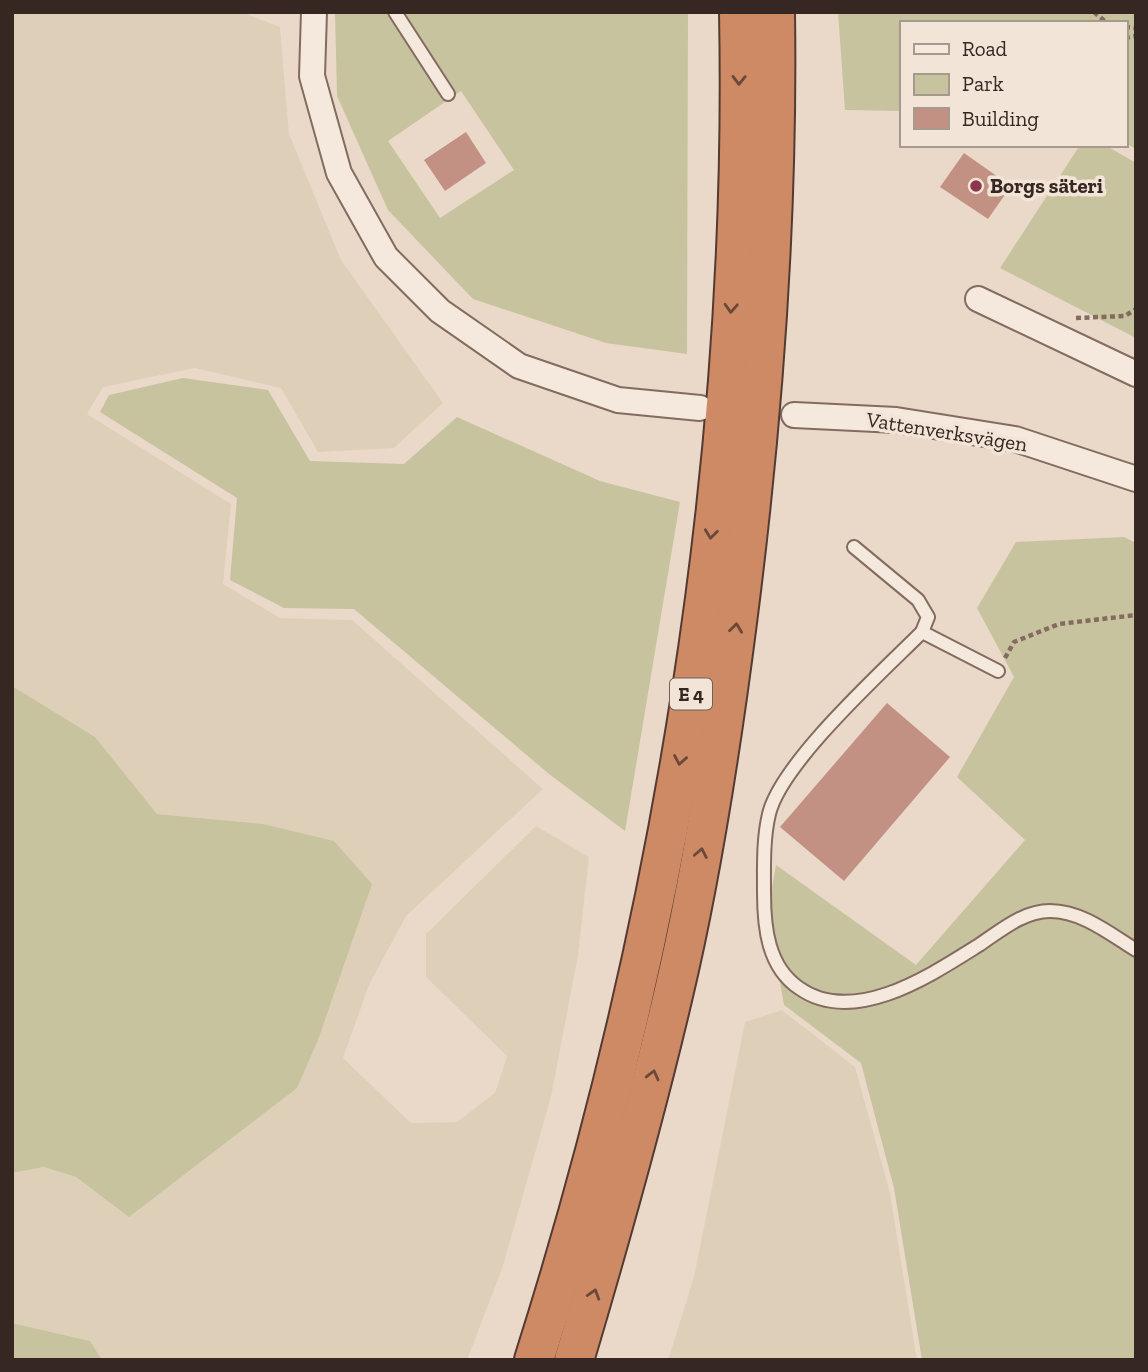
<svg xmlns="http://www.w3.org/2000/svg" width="1148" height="1372" viewBox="0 0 1148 1372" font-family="'Zilla Slab',serif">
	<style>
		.farmland { fill: #ded0b8 }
		.green { fill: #c7c39e; fill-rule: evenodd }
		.building { fill: #c39184 }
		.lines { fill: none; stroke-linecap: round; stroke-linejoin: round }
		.service-casing { stroke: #846b60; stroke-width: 16 }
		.minor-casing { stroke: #846b60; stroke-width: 28 }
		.motorway-casing { stroke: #533b33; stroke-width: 42 }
		.path { stroke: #846b60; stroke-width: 4.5; stroke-dasharray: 5 3.5; stroke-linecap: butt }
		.service { stroke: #f5e8dc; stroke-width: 12 }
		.minor { stroke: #f5e8dc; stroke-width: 24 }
		.motorway { stroke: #ce8965; stroke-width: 38 }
		.oneway { stroke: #6b4939 }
		.poi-dot { fill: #8c374a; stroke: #f2e5d8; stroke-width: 2.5 }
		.labels { text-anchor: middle; stroke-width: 7; stroke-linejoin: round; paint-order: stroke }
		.shield { fill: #f2e5d8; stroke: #6e6059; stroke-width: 2 }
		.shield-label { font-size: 19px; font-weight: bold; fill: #362722 }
		.poi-label { font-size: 21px; font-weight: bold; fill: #362722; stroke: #f2e5d8; text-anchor: start }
		.street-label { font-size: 21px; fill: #362722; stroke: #f2e5d8 }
	</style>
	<rect width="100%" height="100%" fill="#ead9c9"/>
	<!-- farmland -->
	<g class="farmland">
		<path d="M12,12H241L280,27L289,134L341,260L443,403L394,448L318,452L281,388L195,368L103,387L87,414L231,504L223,584L280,618L352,620L543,789L406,916L369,985L343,1058L411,1123L457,1122L495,1093L507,1056L426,977V934L536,826L589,857L578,955L551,1097L502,1269L467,1360H102L90,1341L12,1323V1173L44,1167L76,1177L129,1216L263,824L157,814L95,738L12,686Z"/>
		<path d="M782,1010L855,1067L890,1193L917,1360H668L694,1277L745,1022Z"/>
	</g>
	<!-- green -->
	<g class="green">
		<path d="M335,12H688L687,354L606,343L473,299L388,210L337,96ZM461,91L514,170L440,218L388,141Z"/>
		<path d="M838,12H1136V149L1125,143V23H901V111L845,110Z"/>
		<path d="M1080,145H1105L1136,163V338L1000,268Z"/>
		<path d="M183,378L268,390L310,461L404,464L457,417L600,481L680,502L625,831L549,774L354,609L284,608L230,580L237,498L100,412L109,395Z"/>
		<path d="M1124,537L1136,543V1360H922L894,1188L861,1063L784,1005L768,911L776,865L916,965L1025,840L957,777L1014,677L977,608L1016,542Z"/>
		<path d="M12,686L95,737L157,814L263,824L334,841L372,884L318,1040L297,1088L129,1217L76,1177L44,1167L12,1173Z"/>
		<path d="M12,1323L90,1341L102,1360H12Z"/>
	</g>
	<!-- building -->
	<g class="building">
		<path d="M466,132L486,163L445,191L424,160Z"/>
		<path d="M964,153L1011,186L988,219L940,187Z"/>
		<path d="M887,703L950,757L844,881L780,827Z"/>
	</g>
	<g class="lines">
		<defs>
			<g id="service">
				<path d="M395,12L448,94"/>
				<path d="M854,547L918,600L928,617L922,632C883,671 781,763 769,814C763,839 764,867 764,893C764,928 768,967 799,988C854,1027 931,975 979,945C1000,931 1023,911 1050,911C1082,911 1110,934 1136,950"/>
				<path d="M922,632L998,671"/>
			</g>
			<g id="minor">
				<path d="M314,12L312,76L339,173L386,257L440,311L519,366L618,400L700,408"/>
				<path d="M978,299L1136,374"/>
				<path d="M794,415L896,420L1015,439L1136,479"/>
			</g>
			<g id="motorway">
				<path d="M534,1360C671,930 748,464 739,12"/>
				<path d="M574,1360C610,1239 644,1118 673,995C702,873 721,747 737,622C763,420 778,216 775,12"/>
			</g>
		</defs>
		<!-- service casing -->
		<use href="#service" class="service-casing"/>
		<!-- minor casing -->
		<use href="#minor" class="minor-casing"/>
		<!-- motorway casing -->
		<use href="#motorway" class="motorway-casing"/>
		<!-- path -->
		<g class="path">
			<path d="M1094,12L1107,23"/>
			<path d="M1125,27L1136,28"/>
			<path d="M1125,38L1136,36"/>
			<path d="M1076,318L1125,316L1136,309"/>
			<path d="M1005,658L1014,642L1059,624L1136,615"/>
		</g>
		<!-- service -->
		<use href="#service" class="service"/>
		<!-- minor -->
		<use href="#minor" class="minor"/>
		<!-- motorway -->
		<use href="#motorway" class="motorway"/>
	</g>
	<!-- one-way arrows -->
	<defs><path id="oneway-chevron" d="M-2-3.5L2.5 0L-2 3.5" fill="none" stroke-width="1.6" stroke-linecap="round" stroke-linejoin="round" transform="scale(1.75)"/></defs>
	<g class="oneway">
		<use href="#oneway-chevron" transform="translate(739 80) rotate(91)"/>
		<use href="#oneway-chevron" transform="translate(731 308) rotate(93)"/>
		<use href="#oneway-chevron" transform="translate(711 534) rotate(97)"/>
		<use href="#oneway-chevron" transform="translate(736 628) rotate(-83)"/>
		<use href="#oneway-chevron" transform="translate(680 760) rotate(100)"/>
		<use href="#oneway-chevron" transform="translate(701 853) rotate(-79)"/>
		<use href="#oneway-chevron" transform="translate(653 1075) rotate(-76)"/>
		<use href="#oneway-chevron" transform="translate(594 1294) rotate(-73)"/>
	</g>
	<!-- markers -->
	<circle class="poi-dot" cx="976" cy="186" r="7"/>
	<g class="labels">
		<!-- shield labels -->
		<rect class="shield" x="670" y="678.5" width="42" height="31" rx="5"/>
		<g class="shield-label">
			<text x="691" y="701">E 4</text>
		</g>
		<!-- poi labels -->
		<g class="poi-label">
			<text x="990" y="193">Borgs säteri</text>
		</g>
		<!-- street labels -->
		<g class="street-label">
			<text transform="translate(947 432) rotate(9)" y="7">Vattenverksvägen</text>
		</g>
	</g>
	<!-- border -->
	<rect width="1148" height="1372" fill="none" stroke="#362722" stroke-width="28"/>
	<!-- legend -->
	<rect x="900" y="21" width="228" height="126" fill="#f2e5d8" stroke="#a7998f" stroke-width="2"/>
	<rect x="914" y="44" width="35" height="10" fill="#f5e8dc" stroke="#a7998f" stroke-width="2"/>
	<text x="962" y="56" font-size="21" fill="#362722">Road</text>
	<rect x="914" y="74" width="35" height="21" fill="#c7c39e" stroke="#a7998f" stroke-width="2"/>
	<text x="962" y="91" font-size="21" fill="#362722">Park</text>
	<rect x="914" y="108" width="35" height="21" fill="#c39184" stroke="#a7998f" stroke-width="2"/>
	<text x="962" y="126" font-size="21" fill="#362722">Building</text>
</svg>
